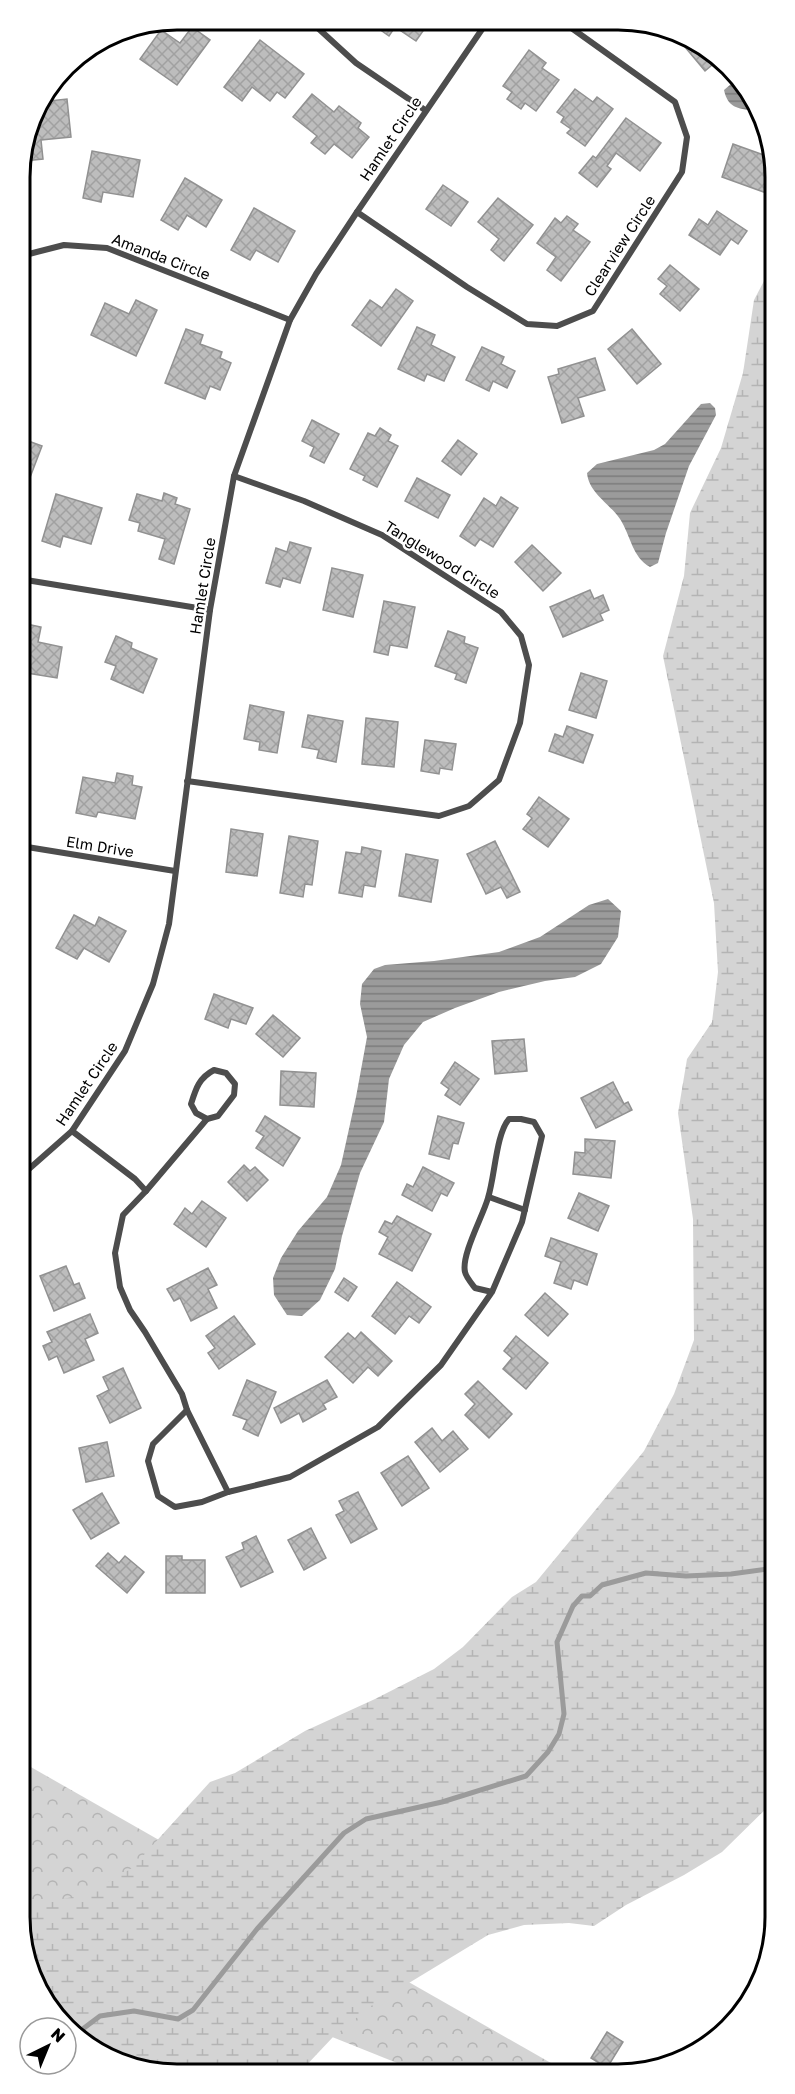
<svg xmlns="http://www.w3.org/2000/svg" width="795" height="2094" viewBox="0 0 795 2094" font-family="'Golos Text',sans-serif">
	<style>
		.forest { fill: url(#forest-crowns) }
		.wetland { fill: url(#wetland-marsh) }
		.water { fill: url(#water-rules) }
		.lines { fill: none; stroke-linecap: round; stroke-linejoin: round }
		.stream { stroke: #9b9b9b; stroke-width: 5 }
		.building { fill: url(#building-cross-hatch); stroke: #919191; stroke-width: 1.5 }
		.minor { stroke: #4d4d4d; stroke-width: 6 }
		.labels { text-anchor: middle; stroke-width: 5; stroke-linejoin: round; paint-order: stroke }
		.street-label { font-size: 15px; fill: #000; stroke: #fff }
		.rim { fill: none; stroke: #000; stroke-width: 3 }
	</style>
	<defs>
		<pattern id="forest-crowns" width="20" height="18" patternUnits="userSpaceOnUse" patternTransform="scale(1.5)"><rect width="20" height="18" fill="#d4d4d4"/><path d="M2 6a3 3 0 1 1 6 0M12 15a3 3 0 1 1 6 0" fill="none" stroke="#b4b4b4"/></pattern>
		<pattern id="wetland-marsh" width="20" height="14" patternUnits="userSpaceOnUse" patternTransform="scale(1.5)"><rect width="20" height="14" fill="#d4d4d4"/><path d="M1 5h8M5 5V1M11 12h8M15 12V8" fill="none" stroke="#b4b4b4"/></pattern>
		<pattern id="water-rules" width="6" height="5" patternUnits="userSpaceOnUse" patternTransform="scale(1.5)"><rect width="6" height="5" fill="#9b9b9b"/><path d="M0 2.5h6" fill="none" stroke="#7c7c7c"/></pattern>
		<pattern id="building-cross-hatch" width="8" height="8" patternUnits="userSpaceOnUse" patternTransform="scale(1.5)"><rect width="8" height="8" fill="#bdbdbd"/><path d="M0 0l8 8M0 8l8-8" fill="none" stroke="#a1a1a1"/></pattern>
	</defs>
	<rect width="100%" height="100%" fill="#fff"/>
	<!-- forest -->
	<path class="forest" d="M22,1762L565,2071H417L23,1913Z"/>
	<!-- wetland -->
	<path class="wetland" d="M773,264L775,1800L722,1852L684,1875L626,1905L594,1926L569,1923L524,1925L488,1935L371,2006L333,2037L301,2071L147,2072L66,2029L23,1948V1909L38,1903L85,1895L132,1868L210,1782L235,1773L305,1731L375,1699L434,1669L463,1647L512,1597L536,1582L644,1451L674,1394L694,1340L693,1219L678,1113L687,1059L712,1022L718,972L714,903L663,656L684,576L690,513L721,448L743,373L754,300Z"/>
	<!-- water -->
	<g class="water">
		<path d="M737,79L754,111C737,108 728,108 724,90Z"/>
		<path d="M710,403L715,408L716,415L689,466L666,533L658,563L650,567C632,557 631,536 620,519C609,503 589,493 587,473L597,464L654,450L665,444L701,404Z"/>
		<path d="M608,899L621,911L618,937L601,964L575,977L545,981L499,992L455,1008L423,1022L404,1045L389,1079L384,1122L360,1173L342,1236L335,1269L320,1300L302,1316L287,1315L274,1295L273,1278L281,1258L298,1231L327,1197L341,1165L356,1097L367,1037L360,1004L362,984L374,969L385,965L434,961L499,952L540,937L589,905Z"/>
	</g>
	<g class="lines">
		<!-- stream -->
		<g class="stream">
			<path d="M773,647C767,668 766,680 773,701"/>
			<path d="M773,842L774,869"/>
			<path d="M76,2034L100,2016L134,2011L178,2019L193,2010L257,1929L344,1833L366,1819L442,1802L526,1776L548,1752L559,1734L564,1714L557,1642L573,1606L582,1596H590L602,1585L646,1573L686,1576L731,1574L775,1568"/>
		</g>
	</g>
	<!-- building -->
	<g class="building">
		<path d="M388,21H430L416,41L395,27L389,36L382,31Z"/>
		<path d="M644,23H649L660,29L658,32Z"/>
		<path d="M192,27L210,40L177,85L140,59L161,30L180,43Z"/>
		<path d="M260,40L304,74L285,98L277,92L270,101L252,87L242,101L224,87Z"/>
		<path d="M681,40L718,60L705,71L680,41Z"/>
		<path d="M529,50L546,63L542,68L559,80L536,111L525,103L521,109L507,99L512,92L503,86Z"/>
		<path d="M575,89L593,102L597,97L613,109L585,146L567,133L571,129L561,122L564,117L557,112Z"/>
		<path d="M312,94L334,112L339,106L361,123L358,128L369,137L352,158L334,144L325,154L311,143L317,136L293,117Z"/>
		<path d="M67,99L71,137L41,140L43,159L24,161L23,155L36,108L40,102Z"/>
		<path d="M626,118L661,143L640,171L616,153L607,166L611,169L597,187L579,173L593,156L596,158Z"/>
		<path d="M733,144L772,158V195L722,177Z"/>
		<path d="M92,151L140,160L133,197L103,192L101,202L83,198Z"/>
		<path d="M185,178L222,200L206,227L187,215L178,230L161,220Z"/>
		<path d="M443,185L468,202L451,226L426,209Z"/>
		<path d="M498,198L533,225L504,261L491,250L499,239L478,222Z"/>
		<path d="M254,208L295,231L278,262L256,250L250,260L231,250Z"/>
		<path d="M717,211L747,231L738,244L731,239L720,255L689,235L699,219L708,225Z"/>
		<path d="M567,216L578,224L573,230L590,242L561,281L547,270L556,257L537,243L555,218L561,223Z"/>
		<path d="M670,265L699,289L680,311L660,294L667,286L658,279Z"/>
		<path d="M396,289L413,301L381,346L352,325L370,300L382,308Z"/>
		<path d="M136,300L157,310L136,356L91,335L105,303L129,314Z"/>
		<path d="M417,327L435,335L431,345L455,357L444,381L427,374L424,381L398,369Z"/>
		<path d="M186,329L203,335L200,344L222,352L220,358L231,363L220,390L210,386L205,399L165,383Z"/>
		<path d="M632,329L661,364L637,384L608,349Z"/>
		<path d="M482,347L504,357L501,364L515,371L507,388L493,381L489,391L466,380Z"/>
		<path d="M595,358L605,390L578,398L584,416L562,423L548,377L559,374L558,369Z"/>
		<path d="M312,420L339,434L324,463L310,456L314,447L302,441Z"/>
		<path d="M380,428L391,435L388,441L398,446L377,487L363,480L365,476L350,469L368,433L375,436Z"/>
		<path d="M20,438L42,446L29,480L20,477Z"/>
		<path d="M458,440L477,454L461,475L442,461Z"/>
		<path d="M417,478L450,495L438,518L405,501Z"/>
		<path d="M164,493L177,498L175,504L190,509L174,564L159,559L165,539L138,531L140,523L129,520L137,494L162,501Z"/>
		<path d="M56,494L102,508L91,544L63,536L60,547L42,541Z"/>
		<path d="M501,497L518,508L493,547L480,539L475,546L460,536L484,498L496,506Z"/>
		<path d="M290,542L311,548L300,583L283,578L280,587L266,583L276,548L287,552Z"/>
		<path d="M532,545L561,573L543,591L515,562Z"/>
		<path d="M332,568L363,575L353,617L323,610Z"/>
		<path d="M590,590L594,599L603,595L609,610L600,614L603,620L563,637L550,607Z"/>
		<path d="M384,601L415,607L407,648L390,645L388,655L374,652Z"/>
		<path d="M22,623L41,627L38,642L62,647L57,678L21,672Z"/>
		<path d="M448,631L465,637L464,643L478,648L466,683L455,679L457,674L435,666Z"/>
		<path d="M116,636L132,643L131,648L157,659L143,693L111,679L116,666L105,662Z"/>
		<path d="M581,673L607,681L596,718L569,710Z"/>
		<path d="M250,705L284,712L277,753L259,750L260,742L244,739Z"/>
		<path d="M308,715L343,721L336,762L317,758L319,750L302,747Z"/>
		<path d="M366,718L398,722L394,767L362,764Z"/>
		<path d="M567,726L593,735L583,763L549,751L555,734L563,737Z"/>
		<path d="M425,740L456,744L452,770L440,768L439,774L421,771Z"/>
		<path d="M21,754H28L27,805H21Z"/>
		<path d="M117,773L133,776L132,785L142,787L135,819L98,812L96,817L76,813L83,777L115,783Z"/>
		<path d="M539,797L569,819L548,847L523,829L532,818L527,814Z"/>
		<path d="M231,829L263,834L257,876L226,872Z"/>
		<path d="M289,836L318,841L312,885L305,884L303,897L280,893Z"/>
		<path d="M495,841L520,892L507,898L501,887L486,894L467,854Z"/>
		<path d="M362,847L381,851L375,887L364,885L362,897L339,893L346,852L361,854Z"/>
		<path d="M406,854L438,860L431,902L399,896Z"/>
		<path d="M74,915L95,926L99,917L126,931L109,962L84,948L77,959L56,948Z"/>
		<path d="M214,994L253,1008L246,1024L231,1019L228,1028L205,1019Z"/>
		<path d="M273,1015L300,1038L283,1057L256,1034Z"/>
		<path d="M524,1039L527,1071L495,1074L492,1041Z"/>
		<path d="M455,1062L479,1079L460,1105L445,1095L449,1089L441,1083Z"/>
		<path d="M281,1071L316,1073L314,1107L280,1105Z"/>
		<path d="M613,1082L624,1104L628,1102L632,1110L596,1128L581,1098Z"/>
		<path d="M265,1116L300,1138L283,1166L256,1148L264,1136L256,1131Z"/>
		<path d="M438,1116L464,1123L458,1144L453,1143L449,1159L429,1154Z"/>
		<path d="M585,1139L615,1141L611,1178L573,1174L575,1152L585,1153Z"/>
		<path d="M244,1165L250,1171L255,1167L268,1180L247,1201L228,1182Z"/>
		<path d="M423,1167L454,1183L447,1196L441,1193L432,1211L402,1195L407,1184L413,1187Z"/>
		<path d="M579,1193L609,1206L598,1231L568,1218Z"/>
		<path d="M202,1201L226,1218L206,1247L174,1224L185,1208L192,1214Z"/>
		<path d="M397,1216L431,1234L412,1271L379,1254L388,1237L379,1232L385,1221L392,1224Z"/>
		<path d="M551,1238L597,1254L587,1285L574,1280L571,1289L554,1283L561,1262L545,1256Z"/>
		<path d="M66,1266L74,1285L79,1283L85,1298L54,1311L40,1276Z"/>
		<path d="M208,1268L217,1285L208,1289L217,1308L191,1321L180,1298L174,1301L167,1289Z"/>
		<path d="M344,1278L357,1287L348,1301L335,1292Z"/>
		<path d="M397,1282L431,1307L419,1323L409,1316L395,1334L372,1316Z"/>
		<path d="M545,1293L568,1314L548,1336L525,1315Z"/>
		<path d="M90,1314L98,1333L85,1339L94,1360L64,1373L57,1356L49,1360L43,1346L52,1342L47,1332Z"/>
		<path d="M234,1316L255,1344L219,1369L208,1353L215,1348L206,1336Z"/>
		<path d="M361,1332L392,1361L378,1376L368,1367L353,1383L325,1357L348,1333L355,1339Z"/>
		<path d="M516,1336L548,1363L526,1389L503,1369L512,1358L504,1351Z"/>
		<path d="M123,1368L141,1408L110,1423L97,1396L109,1390L103,1377Z"/>
		<path d="M247,1380L276,1392L258,1436L243,1429L247,1420L233,1415Z"/>
		<path d="M327,1380L337,1397L323,1404L326,1409L303,1422L299,1413L281,1423L274,1408Z"/>
		<path d="M478,1381L512,1414L489,1438L465,1415L475,1404L465,1394Z"/>
		<path d="M432,1428L442,1441L453,1431L468,1449L440,1472L415,1442Z"/>
		<path d="M107,1442L114,1476L86,1482L79,1448Z"/>
		<path d="M408,1456L429,1488L402,1506L381,1473Z"/>
		<path d="M358,1492L377,1529L351,1543L336,1515L344,1511L339,1501Z"/>
		<path d="M102,1493L119,1523L91,1539L73,1510Z"/>
		<path d="M311,1528L326,1558L304,1570L288,1540Z"/>
		<path d="M256,1536L273,1572L241,1587L226,1557L244,1549L242,1543Z"/>
		<path d="M108,1553L119,1563L125,1556L144,1572L127,1593L96,1566Z"/>
		<path d="M166,1556H182V1560H205V1593H166Z"/>
		<path d="M607,2032L623,2042L607,2068L591,2058Z"/>
	</g>
	<g class="lines">
		<!-- minor -->
		<g class="minor">
			<path d="M309,20L356,63L425,110"/>
			<path d="M357,212L467,287L527,324L557,326L593,311L682,172L687,137L675,102L563,22"/>
			<path d="M20,260L29,254L64,245L107,248L290,320"/>
			<path d="M20,579L210,610"/>
			<path d="M187,781L439,816L469,806L499,780L520,723L529,665L521,636L501,612L382,535L304,501L234,476"/>
			<path d="M21,846L175,871"/>
			<path d="M214,1070L226,1073L235,1084L234,1095L218,1116L207,1119L196,1113L191,1104C196,1088 199,1078 214,1070Z"/>
			<path d="M72,1131L135,1179L146,1191L123,1215L115,1253L120,1287L130,1310L145,1332L182,1394L187,1410L228,1492L290,1477L378,1427L441,1365L492,1292L522,1222L542,1136L534,1122L521,1119H509C496,1134 495,1176 488,1198C483,1216 461,1255 465,1272C466,1277 472,1284 475,1288L492,1292"/>
			<path d="M21,1176L72,1131L125,1051L153,984L169,924L210,610L234,476L290,320L316,274L357,212L487,22"/>
			<path d="M146,1191L207,1119"/>
			<path d="M489,1197L525,1210"/>
			<path d="M187,1410L153,1444L148,1461L158,1496L175,1507L202,1502L228,1492"/>
		</g>
	</g>
	<g class="labels">
		<!-- street labels -->
		<g class="street-label">
			<text transform="translate(391 139) rotate(-56)" y="5">Hamlet Circle</text>
			<text transform="translate(620 246) rotate(-57)" y="5">Clearview Circle</text>
			<text transform="translate(161 257) rotate(21)" y="5">Amanda Circle</text>
			<text transform="translate(442 560) rotate(32)" y="5">Tanglewood Circle</text>
			<text transform="translate(203 586) rotate(-81)" y="5">Hamlet Circle</text>
			<text transform="translate(100 847) rotate(9)" y="5">Elm Drive</text>
			<text transform="translate(87 1084) rotate(-56)" y="5">Hamlet Circle</text>
		</g>
	</g>
	<!-- crop -->
	<path d="M0 0H795V2094H0ZM177 30H618A147 147 0 0 1 765 177V1917A147 147 0 0 1 618 2064H177A147 147 0 0 1 30 1917V177A147 147 0 0 1 177 30Z" fill="#fff" fill-rule="evenodd"/>
	<path class="rim" d="M177 30H618A147 147 0 0 1 765 177V1917A147 147 0 0 1 618 2064H177A147 147 0 0 1 30 1917V177A147 147 0 0 1 177 30Z"/>
	<!-- north arrow -->
	<g transform="translate(48 2046) rotate(43)"><circle r="28" fill="#ffffff" stroke="#999999" stroke-width="1.5"/>
	<path d="M0-4.5L10 22L0 15L-10 22Z" fill="#000000"/>
	<text y="-9" font-size="16" font-weight="bold" text-anchor="middle" fill="#000000">N</text>
	</g>
</svg>
